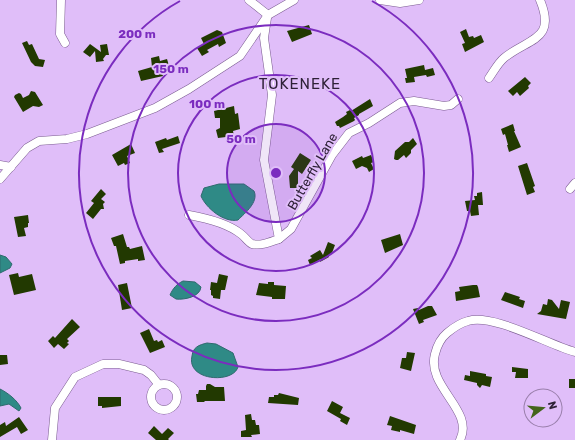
<svg xmlns="http://www.w3.org/2000/svg" width="575" height="440" viewBox="0 0 575 440" font-family="Rubik,sans-serif">
	<style>
		.water { fill: #2f8a86; stroke: #2f6a6e }
		.building { fill: #223901 }
		.lines { fill: none; stroke-linecap: round; stroke-linejoin: round }
		.minor-casing { stroke: #7b5c91; stroke-width: 9 }
		.minor { stroke: #fff; stroke-width: 8 }
		.ring { fill: none; stroke: #7b2cbf; stroke-width: 2 }
		.labels { text-anchor: middle; stroke-width: 4; stroke-linejoin: round; paint-order: stroke }
		.street-label { font-size: 13px; fill: #2e2137; stroke: #e0bef9 }
		.quarter-label { font-size: 15px; letter-spacing: 1px; fill: #2e2137; stroke: #e0bef9 }
		.centre { fill: #7b2cbf; stroke: #e0bef9; stroke-width: 2 }
		.ring-label { font-size: 12px; text-anchor: middle; font-weight: bold; fill: #7b2cbf; stroke: #e0bef9; stroke-width: 4; stroke-linejoin: round; paint-order: stroke }
	</style>
	<rect width="100%" height="100%" fill="#e0bef9"/>
	<!-- water -->
	<g class="water">
		<path d="M219,184H244L254,191C259,202 245,213 238,220C224,223 206,208 201,196L204,188Z"/>
		<path d="M0,255L6,257L12,264L10,268L0,273Z"/>
		<path d="M183,281L195,282L201,287C200,297 184,300 176,299L170,295C173,288 177,284 183,281Z"/>
		<path d="M207,343L216,344L233,353L238,367C233,384 186,381 192,356C193,347 199,345 207,343Z"/>
		<path d="M0,389C8,393 17,400 21,408L19,411L9,404L0,406Z"/>
	</g>
	<!-- building -->
	<g class="building">
		<path d="M309,25L312,34L292,42L287,31Z"/>
		<path d="M466,29L469,37L473,36L474,38L481,35L484,42L465,52L462,44L465,43L460,32Z"/>
		<path d="M217,30L222,32L226,43L219,47L218,44L207,50L209,52L202,56L197,48L204,44L201,38Z"/>
		<path d="M27,41L29,45L32,44L39,59L45,60L43,67L35,66L31,62L22,43Z"/>
		<path d="M90,44L101,52L100,45L107,44L109,55H106L103,59L104,61L96,62L95,51L90,57L83,52Z"/>
		<path d="M159,56L160,61L167,59L170,69L161,71L163,76L141,81L138,71L152,67L151,58Z"/>
		<path d="M424,65L425,70L433,68L435,75L427,77L426,75L414,77L415,82L406,83L405,78H407L405,69Z"/>
		<path d="M525,77L531,83L528,86L529,88L520,96L517,92L513,96L508,91Z"/>
		<path d="M31,91L35,92L43,105L39,107L33,106L23,112L14,97L15,95L19,93L21,94L23,98L29,95Z"/>
		<path d="M370,99L373,106L359,114V115L354,118L355,120L354,121L340,128L339,126H337L335,122L343,117L347,114L346,112L350,110L351,111Z"/>
		<path d="M234,106L235,114L238,113L240,129L233,131L234,136L218,138L216,130L220,128V118H215L214,111Z"/>
		<path d="M513,124L515,131H514L521,147L509,152L507,145H508L505,134L503,135L501,129Z"/>
		<path d="M178,136L180,143L162,149L164,152L159,153L155,142L166,138L167,140Z"/>
		<path d="M413,138L417,144L411,150V153L406,158L404,155L398,160H396L394,159L395,151L405,142H409Z"/>
		<path d="M131,144L135,153L127,156L130,163L125,165L124,163L118,166L112,155Z"/>
		<path d="M300,153L311,160L302,174L298,171V188H290L289,176L294,169L291,167Z"/>
		<path d="M371,155L374,162L371,163L374,169L369,172L367,168L362,166L356,169L352,161L362,156L363,158Z"/>
		<path d="M527,163L535,186L533,187L535,192L527,195L518,166Z"/>
		<path d="M101,189L106,194L101,199L105,202L103,204L104,209H101L93,219L86,213L94,203L91,201Z"/>
		<path d="M482,192L483,205H478L479,215L471,216L470,211H467L465,201L475,200L474,196H477V193Z"/>
		<path d="M28,215L29,223H28V227L24,228L26,236L18,237L14,217Z"/>
		<path d="M123,234L127,247H129L130,249L142,246L145,260L138,261V259L125,261V263L120,264L116,246H114L111,238Z"/>
		<path d="M400,234L403,245L385,253L381,240Z"/>
		<path d="M328,242L335,245L332,253L329,256V257L320,262L321,259L310,265L308,260L312,258L310,256L320,250L323,255Z"/>
		<path d="M18,273L19,277L32,274L36,290L14,295L9,275Z"/>
		<path d="M219,274L228,276L225,290H221L220,299L213,298V296L211,295V290H210L211,282L217,283Z"/>
		<path d="M268,282H274V285L286,286L285,299H272V297L256,295L259,283L268,284Z"/>
		<path d="M127,283L132,308L122,310L118,285Z"/>
		<path d="M473,285H477L478,287L480,297L456,301L455,292L460,291L459,287Z"/>
		<path d="M505,292L520,297L519,299L525,301L523,308L501,300Z"/>
		<path d="M548,299L552,300L559,309L561,300L570,302L566,319L537,314L541,311L543,304L547,305Z"/>
		<path d="M428,306H432L437,315L423,320L424,322L419,324L413,309L418,308L419,310Z"/>
		<path d="M72,319L80,327L67,339L69,341L67,343L69,344L64,349L58,344L54,348L48,341L53,336L55,338Z"/>
		<path d="M149,329L154,341L157,340L158,342L162,340L165,347L150,353L140,333Z"/>
		<path d="M407,352L415,353L411,371L400,368L402,358H406Z"/>
		<path d="M0,355H7L8,364L0,365Z"/>
		<path d="M512,367L528,369V378H515L516,372H512Z"/>
		<path d="M470,371L486,374V376L492,377L490,387L482,385L480,388L477,385V383L464,380L465,375L470,376Z"/>
		<rect x="569" y="379" width="6" height="9"/>
		<path d="M207,384H210L215,387H224L225,401H204L205,402H197L196,394H198L199,390H206V386Z"/>
		<path d="M279,393L299,398L298,405L268,403L269,397H274V395H278Z"/>
		<path d="M98,397H121V406L102,408V406H98Z"/>
		<path d="M332,401L343,407L340,413L350,418L347,425L340,421L341,419L327,411Z"/>
		<path d="M251,414L252,420H255L256,425H259L260,434L251,435L252,437H241V431L246,430L245,415Z"/>
		<path d="M390,416L416,425L414,434L400,430V432L391,430L392,426L387,425Z"/>
		<path d="M19,417L28,430L21,434L17,427L0,437V425L5,422L6,426Z"/>
		<path d="M154,426L162,434L168,428L174,433L168,439L169,440H156L148,433Z"/>
	</g>
	<g class="lines">
		<defs>
			<g id="minor">
				<path d="M61,0L60,34L65,43"/>
				<path d="M249,0L268,15"/>
				<path d="M380,0L400,3L419,0"/>
				<path d="M489,78C494,71 498,63 504,58C528,38 557,41 540,0"/>
				<path d="M0,165L11,167"/>
				<path d="M0,179L27,148L39,141L67,139L87,134L155,108L189,89L240,56L268,15L294,0"/>
				<path d="M570,189L575,183"/>
				<path d="M189,215C206,218 227,223 241,234C245,237 248,242 252,244C262,246 270,242 279,239L264,160L272,95L264,38L267,18"/>
				<path d="M279,239L291,229L332,155L349,133L369,123L400,103L414,101L444,106L451,105L458,99"/>
				<circle cx="164" cy="397" r="13"/>
				<path d="M52,440L55,408L75,377L103,364H119L144,370L151,375L159,385"/>
				<path d="M460,440C475,410 426,387 435,354C437,346 441,338 447,333C453,328 460,323 468,321C493,313 549,345 575,352"/>
			</g>
		</defs>
		<!-- minor casing -->
		<use href="#minor" class="minor-casing"/>
		<!-- minor -->
		<use href="#minor" class="minor"/>
	</g>
	<!-- distance rings -->
	<circle cx="276" cy="173" r="49" fill="#7b2cbf" fill-opacity=".12"/>
	<g class="ring">
		<circle cx="276" cy="173" r="49"/>
		<circle cx="276" cy="173" r="98"/>
		<circle cx="276" cy="173" r="148"/>
		<path d="M372 1A197 197 0 1 1 180 1"/>
	</g>
	<g class="labels">
		<!-- street labels -->
		<g class="street-label">
			<text transform="translate(312 171) rotate(-60)" y="5">Butterfly Lane</text>
		</g>
		<!-- quarter labels -->
		<g class="quarter-label">
			<text x="300" y="89">TOKENEKE</text>
		</g>
	</g>
	<circle cx="276" cy="173" r="6" class="centre"/>
	<g class="ring-label">
		<text x="137" y="38">200 m</text>
		<text x="171" y="73">150 m</text>
		<text x="207" y="108">100 m</text>
		<text x="241" y="143">50 m</text>
	</g>
	<!-- north arrow -->
	<g transform="translate(543 408) rotate(74)"><circle r="19" fill="#e0bef9" stroke="#997fab"/>
	<path d="M0-3L7 15L0 10L-7 15Z" fill="#44651c"/>
	<text y="-6" font-size="11" font-weight="bold" text-anchor="middle" fill="#2e2137">N</text>
	</g>
</svg>
